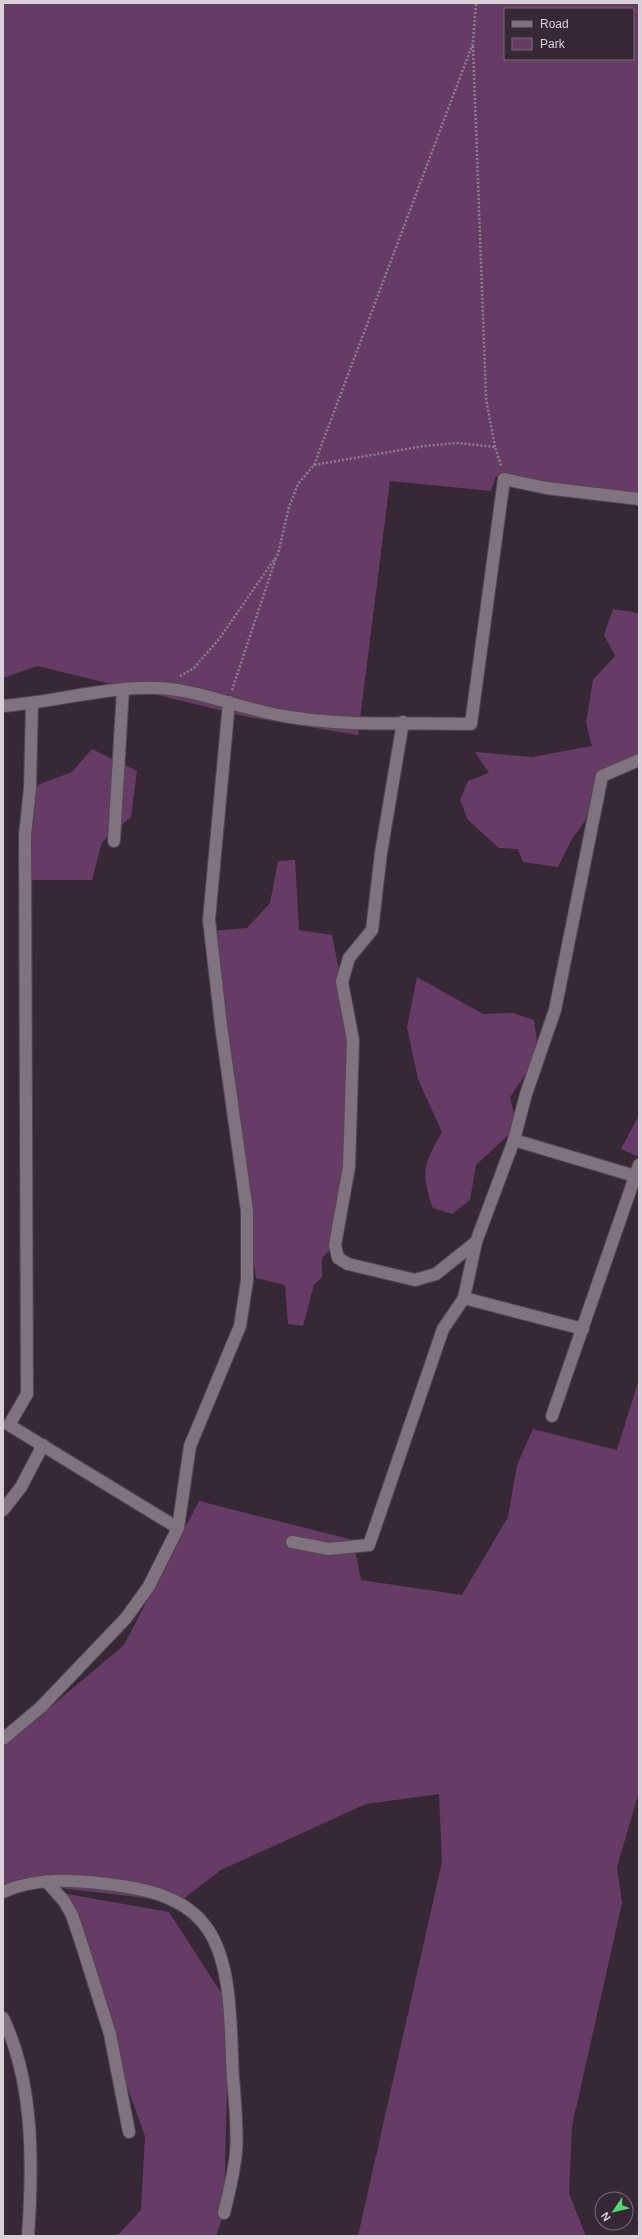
<svg xmlns="http://www.w3.org/2000/svg" width="642" height="2239" viewBox="0 0 642 2239" font-family="Helvetica,sans-serif">
	<style>
		.green { fill: #663b65; fill-rule: evenodd }
		.lines { fill: none; stroke-linecap: round; stroke-linejoin: round }
		.minor-casing { stroke: #524751; stroke-width: 14 }
		.path { stroke: #8c818b; stroke-width: 2.5; stroke-dasharray: 2 2; stroke-linecap: butt }
		.minor { stroke: #80727f; stroke-width: 12 }
	</style>
	<rect width="100%" height="100%" fill="#362935"/>
	<!-- green -->
	<g class="green">
		<path d="M3,3H639V494L496,476L491,491L390,481L358,735L248,717L37,666L3,678ZM505,9H633V59H505Z"/>
		<path d="M613,609L639,613V760L602,776L585,821L572,839L558,867L523,862L518,849L499,848L468,820L460,800L468,781L489,773L475,752L532,757L592,746L586,723L593,680L615,656L604,635Z"/>
		<path d="M92,749L137,771L131,817L102,842L92,880H25L30,788L72,772Z"/>
		<path d="M295,860L299,930L332,935L353,1040L349,1167L335,1245L322,1258V1277L314,1285L303,1326L288,1324L285,1285L256,1278L210,931L247,928L270,903L278,861Z"/>
		<path d="M417,977L483,1014L513,1013L534,1020L539,1055L510,1097L517,1127L476,1165L470,1200L452,1214L433,1208C420,1173 424,1163 442,1132L418,1079L407,1027Z"/>
		<path d="M639,1115V1157L621,1149Z"/>
		<path d="M639,1379V1792L617,1867L622,1903L572,2126L569,2194L586,2236H358L442,1862L439,1794L366,1804L221,1870L179,1902L26,1884L3,1896V1747L124,1645L199,1501L353,1540L361,1580L462,1595L508,1517L517,1465L533,1429L617,1450Z"/>
		<path d="M56,1892L169,1912L229,2005L224,2213L216,2236H117L141,2210L145,2136Z"/>
	</g>
	<g class="lines">
		<defs>
			<g id="minor">
				<path d="M32,704L30,788L25,835L27,1394L9,1425L178,1528"/>
				<path d="M3,706C55,702 107,686 160,688C203,691 241,709 284,716C345,727 409,722 471,724L504,479L546,488L639,499"/>
				<path d="M403,722L381,853L372,930L349,958L342,982L353,1040L349,1167L335,1245L338,1258L348,1264L415,1280L436,1274L476,1242"/>
				<path d="M114,841L123,689"/>
				<path d="M514,1140L635,1176"/>
				<path d="M464,1298L583,1329"/>
				<path d="M552,1416L639,1165"/>
				<path d="M3,1510L21,1487L43,1445"/>
				<path d="M292,1542L329,1549L369,1545L443,1329L464,1298L476,1242L514,1140L526,1094L555,1010L602,776L639,760"/>
				<path d="M3,1739L41,1707L126,1618L149,1586L178,1528L190,1446L240,1326L247,1281V1211L221,1025L209,920L229,702"/>
				<path d="M46,1881L64,1901L72,1915L82,1945L110,2034L129,2132"/>
				<path d="M3,1892C36,1877 72,1880 107,1884C141,1888 180,1895 203,1923C234,1959 230,2032 233,2078C235,2102 238,2128 236,2153C234,2173 229,2193 224,2213"/>
				<path d="M3,2018C34,2083 33,2165 28,2236"/>
			</g>
		</defs>
		<!-- minor casing -->
		<use href="#minor" class="minor-casing"/>
		<!-- path -->
		<g class="path">
			<path d="M473,46L486,398L495,447"/>
			<path d="M314,465L473,43L476,3"/>
			<path d="M180,676L194,668L219,639L278,554L289,507L298,484L314,465L424,446L457,443L495,447L501,466"/>
			<path d="M232,690L276,558"/>
		</g>
		<!-- minor -->
		<use href="#minor" class="minor"/>
	</g>
	<!-- border -->
	<rect width="642" height="2239" fill="none" stroke="#d9d0d8" stroke-width="8"/>
	<!-- legend -->
	<rect x="504" y="8" width="130" height="52" fill="#362935" stroke="#776c76"/>
	<rect x="512" y="21" width="20" height="6" fill="#80727f" stroke="#776c76"/>
	<text x="540" y="28" font-size="12" fill="#d9d0d8">Road</text>
	<rect x="512" y="38" width="20" height="12" fill="#663b65" stroke="#776c76"/>
	<text x="540" y="48" font-size="12" fill="#d9d0d8">Park</text>
	<!-- north arrow -->
	<g transform="translate(614 2211) rotate(235)"><circle r="19" fill="#362935" stroke="#776c76"/>
	<path d="M0-3L7 15L0 10L-7 15Z" fill="#55d672"/>
	<text y="-6" font-size="11" font-weight="bold" text-anchor="middle" fill="#d9d0d8">N</text>
	</g>
</svg>
